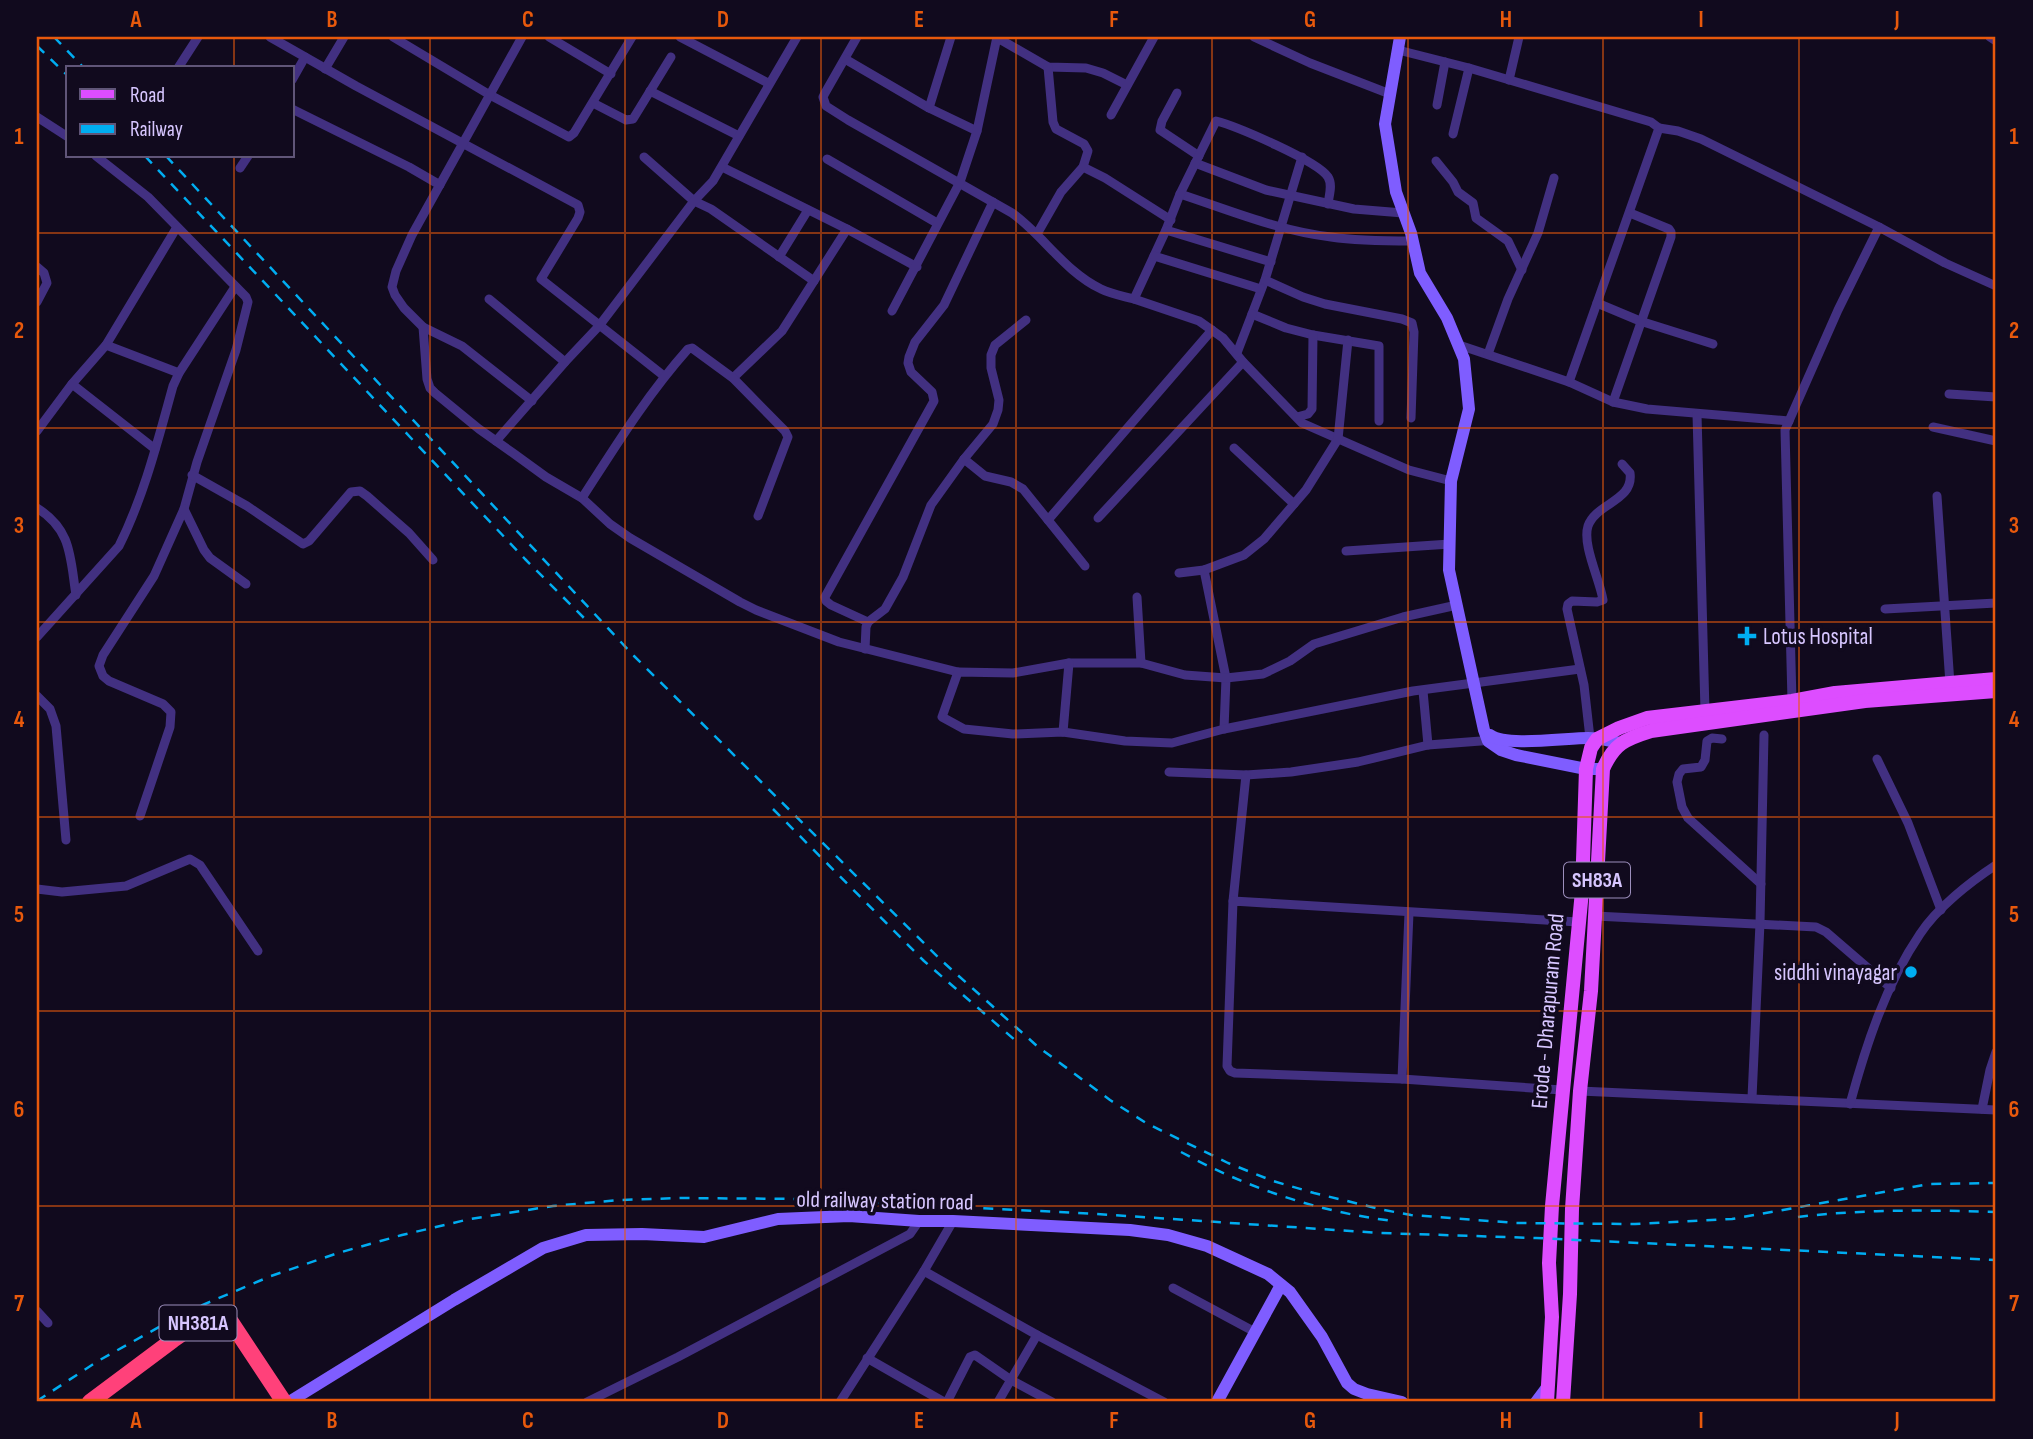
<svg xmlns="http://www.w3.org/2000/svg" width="2033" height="1439" viewBox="0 0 2033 1439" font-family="'Sofia Sans Condensed',sans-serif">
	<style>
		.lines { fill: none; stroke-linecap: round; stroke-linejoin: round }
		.street { stroke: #423081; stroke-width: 9 }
		.secondary { stroke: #7f5dff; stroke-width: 12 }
		.primary { stroke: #dd4dff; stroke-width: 14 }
		.highway { stroke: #ff417a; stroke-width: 16 }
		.rail { stroke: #00adf1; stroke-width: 2.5; stroke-dasharray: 10 9; stroke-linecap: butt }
		.grid { fill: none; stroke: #e8590c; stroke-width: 2; stroke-opacity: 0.55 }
		.poi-dot { fill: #00adf1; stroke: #110a1e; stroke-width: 2.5 }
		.labels { text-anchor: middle; stroke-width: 7; stroke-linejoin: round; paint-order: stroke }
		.shield { fill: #110a1e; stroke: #9c8ebc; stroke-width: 2 }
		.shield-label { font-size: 21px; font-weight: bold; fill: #d7c6ff }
		.poi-label { font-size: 23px; fill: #d7c6ff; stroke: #110a1e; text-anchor: start }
		.street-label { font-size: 23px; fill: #d7c6ff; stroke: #110a1e }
		.neatline { fill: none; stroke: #e8590c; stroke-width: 2.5 }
		.grid-label { font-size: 23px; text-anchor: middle; font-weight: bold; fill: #e8590c }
	</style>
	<rect width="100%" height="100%" fill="#110a1e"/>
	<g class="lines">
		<!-- street -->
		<g class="street">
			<path d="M270,37L356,86L578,205L580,212L578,218L541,279L664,376"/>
			<path d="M393,37L490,95L569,137L574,133L632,37"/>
			<path d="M522,37L412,235L396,271L392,287L395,295L404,308L423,327L462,346L532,401"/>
			<path d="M549,37L611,74"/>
			<path d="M680,37L768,83"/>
			<path d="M857,37L825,93L823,97L826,106L848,120L1012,213C1043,235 1065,272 1101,289C1111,294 1123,296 1134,299"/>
			<path d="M996,37L1048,67L1086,68L1103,73L1127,85"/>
			<path d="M1254,37L1310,63L1390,94"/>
			<path d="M1990,37L1996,41"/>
			<path d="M1398,50L1469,68L1651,122L1659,128L1569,382"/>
			<path d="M845,59L929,108L977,131"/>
			<path d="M178,68L198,37"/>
			<path d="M325,69L344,37"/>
			<path d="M292,80L305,57"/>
			<path d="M1509,80L1519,37"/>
			<path d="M650,91L739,136"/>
			<path d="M1177,93L1162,121L1160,130L1199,156"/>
			<path d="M593,103L626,120L633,119L671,57"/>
			<path d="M1437,105L1445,62"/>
			<path d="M929,108L951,37"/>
			<path d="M292,109L409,167L440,185"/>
			<path d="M1111,115L1154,37"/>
			<path d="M37,117L68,137"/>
			<path d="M1659,128L1678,131L1701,139L1879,227"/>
			<path d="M1453,134L1469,68"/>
			<path d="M96,156L148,197L246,297L248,302L236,350L197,462L184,509L154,576L103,655L99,666L103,676L109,681L163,704L171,712L170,727L140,816"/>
			<path d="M644,157L694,201L711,209L814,281"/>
			<path d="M1302,157L1265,280L1252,314L1286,328L1313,335L1379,346V421"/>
			<path d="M827,159L937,223"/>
			<path d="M1436,161L1453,182L1458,192L1473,203L1476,218L1508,241L1522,270"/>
			<path d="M1195,163L1266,190L1354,209L1403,213"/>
			<path d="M722,167L847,229L917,267"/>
			<path d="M1083,167L1105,178L1171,220"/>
			<path d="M240,168L248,156"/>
			<path d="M1180,194C1229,210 1279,231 1331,237C1358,241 1385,241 1412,241"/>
			<path d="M1328,204C1329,195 1333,185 1328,177C1318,161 1236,126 1216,121L1180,194L1166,230L1134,299L1199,321L1223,338L1243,362L1302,423L1409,470L1451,481"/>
			<path d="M1166,230L1271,262"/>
			<path d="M1037,234L1061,192L1083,167L1088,151L1084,144L1056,129L1053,122L1048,67"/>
			<path d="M1154,256L1261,289"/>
			<path d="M779,257L808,210"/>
			<path d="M37,267L44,273L47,283L37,302"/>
			<path d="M1265,280L1303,297L1325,304L1402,319L1412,323L1414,332L1411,418"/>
			<path d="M489,299L565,362"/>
			<path d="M1597,303L1640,321L1713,344"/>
			<path d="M892,311L960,182L977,131L997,37"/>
			<path d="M423,327L427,379L430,388L435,393L479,429L513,453L546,477L582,498L610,524L630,538L740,602L756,610L839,642L958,672"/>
			<path d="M106,345L179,373"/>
			<path d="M1459,345L1569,382L1613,402L1647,409L1789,421"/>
			<path d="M1237,353L1252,314"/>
			<path d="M1488,354L1508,299L1538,233L1554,178"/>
			<path d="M733,378L782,331L847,229"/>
			<path d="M72,384L155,449"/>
			<path d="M1949,394L1996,397"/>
			<path d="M1613,402L1671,237V232L1669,229L1630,213"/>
			<path d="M1697,414L1705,711"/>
			<path d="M1297,417L1308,414L1312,409L1313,335"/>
			<path d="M1933,427L1996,441"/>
			<path d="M37,431L72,384L106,345L177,227"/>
			<path d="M496,441L565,362L599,326L694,201L713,181L797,37"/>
			<path d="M1234,448L1294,504"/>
			<path d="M964,459L985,476L1011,482L1023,489L1085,566"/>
			<path d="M192,475L247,506L303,544L309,541L351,492L360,491L367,496L409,533L433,560"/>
			<path d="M1937,496L1950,684"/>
			<path d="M582,498C615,447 647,395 688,349L692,348L733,378L785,431L788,437L758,516"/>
			<path d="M37,508C72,530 70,557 76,595"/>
			<path d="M184,509L204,550L210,558L246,584"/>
			<path d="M1098,518L1243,362"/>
			<path d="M1048,520L1212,330"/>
			<path d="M1346,551L1450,544"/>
			<path d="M1204,570L1226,678L1224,729"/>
			<path d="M1179,573L1204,570L1244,555L1264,539L1306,490L1338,439L1348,340"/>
			<path d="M1137,597L1141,663"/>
			<path d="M1457,605L1403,617L1314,644L1290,661L1263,674L1226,678L1185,675L1141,663H1069L1013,673L958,672L942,717L964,729L1013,734L1063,732L1125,741L1172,743L1224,729L1413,691L1580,669"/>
			<path d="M1885,609L1996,603"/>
			<path d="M868,622L831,605L826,601L825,597L934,401L932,392L911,372L908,363L909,357L915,342L944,305L993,202"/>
			<path d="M37,637L119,546C144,496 158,440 173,386L179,373L235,287"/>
			<path d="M865,649L866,627L868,622L885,609L903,577L931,505L964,459L993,424L998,410L999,400L991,368V355L995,345L1026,320"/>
			<path d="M1423,691L1428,745"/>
			<path d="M37,696L50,709L56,726L66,840"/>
			<path d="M1792,701L1785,430L1838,310L1879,227L1945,263L1996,286"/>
			<path d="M1063,732L1069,663"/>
			<path d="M1590,738L1584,685L1567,609L1568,604L1572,601L1597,602L1603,600C1600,580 1582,545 1588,526C1596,503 1634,501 1630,473L1622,464"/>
			<path d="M1722,739L1712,738L1707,741L1705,760L1701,767L1683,769L1679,774L1677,782L1682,807L1688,818L1761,884"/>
			<path d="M1877,759L1908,823L1941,910"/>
			<path d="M1169,772L1246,775L1291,772L1358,762L1428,745L1494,740"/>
			<path d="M37,889L62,892L126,886L190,859L200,865L258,951"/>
			<path d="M1233,901L1246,775"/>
			<path d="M1595,916L1816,927L1826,932L1891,988"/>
			<path d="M1402,1079L1409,913"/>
			<path d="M1562,1090L1402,1079L1235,1073L1230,1071L1227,1066L1233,901L1578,922"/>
			<path d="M1580,1091L1996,1110"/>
			<path d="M1752,1098L1760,923L1764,735"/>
			<path d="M1850,1104C1866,1045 1886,984 1920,934C1937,908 1970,882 1996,865"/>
			<path d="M1982,1109L1990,1070L1996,1052"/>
			<path d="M924,1271L1037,1335L1164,1402"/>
			<path d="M1173,1288L1255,1332"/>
			<path d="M37,1311L48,1323"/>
			<path d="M867,1358L944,1402"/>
			<path d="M587,1402L678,1357L910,1234L919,1221"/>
			<path d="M840,1402L924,1271L953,1221"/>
			<path d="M947,1402L970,1357L975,1355L1011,1380L1052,1402"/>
			<path d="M998,1402L1037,1335"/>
		</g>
		<!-- secondary -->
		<g class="secondary">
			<path d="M1400,37L1385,124L1396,192L1411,233L1420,273L1447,318L1464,359L1469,409L1451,481L1449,570L1484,730L1488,741L1501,750L1516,755L1586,769H1603"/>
			<path d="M1490,735C1505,747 1566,738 1588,738C1599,738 1610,741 1621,743"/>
			<path d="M289,1402L454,1300L543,1248L586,1235L642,1234L704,1237L778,1219L849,1216L919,1221H953L1130,1230L1168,1235L1207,1246L1268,1274L1290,1292L1322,1337L1347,1383L1354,1389L1367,1394L1402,1402"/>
			<path d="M1217,1402L1281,1285"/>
			<path d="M1536,1402L1548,1386"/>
		</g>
		<!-- primary -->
		<g class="primary">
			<path d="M1547,1402L1552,1317L1549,1263L1552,1206L1582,891L1586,769L1591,748L1597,739L1619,728L1647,718L1792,701L1835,693L1996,679"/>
			<path d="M1563,1402L1570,1294L1572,1209L1580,1091L1591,991L1603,769C1614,744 1625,739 1651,731L1865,701L1996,691"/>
		</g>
		<!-- highway -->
		<path class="highway" d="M90,1402L173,1340L196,1324L216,1315L231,1322L284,1402"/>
		<!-- rail -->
		<g class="rail">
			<path d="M54,37L84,68"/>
			<path d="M37,46L68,76"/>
			<path d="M145,156L525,559L586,620"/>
			<path d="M166,156L634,656L942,961L1037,1046L1110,1100L1146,1123L1228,1163L1273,1181L1314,1193L1384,1210L1411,1215L1516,1223L1635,1224L1732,1219L1929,1184L1996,1183"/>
			<path d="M773,809L924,961L1016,1041"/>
			<path d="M1181,1152C1247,1188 1319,1212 1393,1221"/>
			<path d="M1798,1217C1864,1209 1929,1210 1996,1212"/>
			<path d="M37,1401L98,1361L186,1312L271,1276L338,1253L402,1235L470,1219L553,1206L619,1200L681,1198L803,1199L1097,1214L1381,1233L1536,1238L1996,1260"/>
		</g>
	</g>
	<!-- grid -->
	<path class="grid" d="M234,37V68M430,37V1402M625,37V1402M821,37V1402M1016,37V1402M1212,37V1402M1408,37V1402M1603,37V1402M1799,37V1402M234,156V1402M37,233H1996M37,428H1996M37,622H1996M37,817H1996M37,1011H1996M37,1206H1996"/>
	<!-- markers -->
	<g class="poi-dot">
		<path d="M1743.5 625.5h7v7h7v7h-7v7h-7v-7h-7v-7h7z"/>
		<circle cx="1911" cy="972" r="7"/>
	</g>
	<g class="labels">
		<!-- shield labels -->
		<g class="shield">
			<rect x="1564" y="862.5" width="66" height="35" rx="5"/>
			<rect x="159.5" y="1305.5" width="77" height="35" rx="5"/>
		</g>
		<g class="shield-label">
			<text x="1597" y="887">SH83A</text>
			<text x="198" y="1330">NH381A</text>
		</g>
		<!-- poi labels -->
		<g class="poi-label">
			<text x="1763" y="644">Lotus Hospital</text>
			<text x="1897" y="980" text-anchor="end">siddhi vinayagar</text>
		</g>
		<!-- street labels -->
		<g class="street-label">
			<text transform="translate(1547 1011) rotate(-85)" y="8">Erode - Dharapuram Road</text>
			<text transform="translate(885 1200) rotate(1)" y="8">old railway station road</text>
		</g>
	</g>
	<!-- border -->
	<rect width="2033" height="1439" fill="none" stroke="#110a1e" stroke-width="77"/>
	<!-- legend -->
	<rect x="66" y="66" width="228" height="91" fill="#110a1e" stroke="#605578" stroke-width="2"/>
	<rect x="80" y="89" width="35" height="10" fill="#dd4dff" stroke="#605578" stroke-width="2"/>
	<text x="130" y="102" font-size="21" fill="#d7c6ff">Road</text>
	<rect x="80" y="124" width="35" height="10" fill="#00adf1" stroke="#605578" stroke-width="2"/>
	<text x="130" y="136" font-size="21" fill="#d7c6ff">Railway</text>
	<rect x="38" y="38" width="1956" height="1362" class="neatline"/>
	<g class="grid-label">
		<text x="136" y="27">A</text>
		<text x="332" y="27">B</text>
		<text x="528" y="27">C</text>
		<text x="723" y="27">D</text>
		<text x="919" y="27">E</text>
		<text x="1114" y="27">F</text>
		<text x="1310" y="27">G</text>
		<text x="1506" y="27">H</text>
		<text x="1701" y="27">I</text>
		<text x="1897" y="27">J</text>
		<text x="19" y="144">1</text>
		<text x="2014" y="144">1</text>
		<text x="19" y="338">2</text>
		<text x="2014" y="338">2</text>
		<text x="19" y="533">3</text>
		<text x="2014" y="533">3</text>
		<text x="19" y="727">4</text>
		<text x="2014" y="727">4</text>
		<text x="19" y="922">5</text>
		<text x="2014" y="922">5</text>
		<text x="19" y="1117">6</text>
		<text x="2014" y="1117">6</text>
		<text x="19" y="1311">7</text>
		<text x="2014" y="1311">7</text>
		<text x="136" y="1428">A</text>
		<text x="332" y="1428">B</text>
		<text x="528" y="1428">C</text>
		<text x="723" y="1428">D</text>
		<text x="919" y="1428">E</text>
		<text x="1114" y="1428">F</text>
		<text x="1310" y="1428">G</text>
		<text x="1506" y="1428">H</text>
		<text x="1701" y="1428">I</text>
		<text x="1897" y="1428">J</text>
	</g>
</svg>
